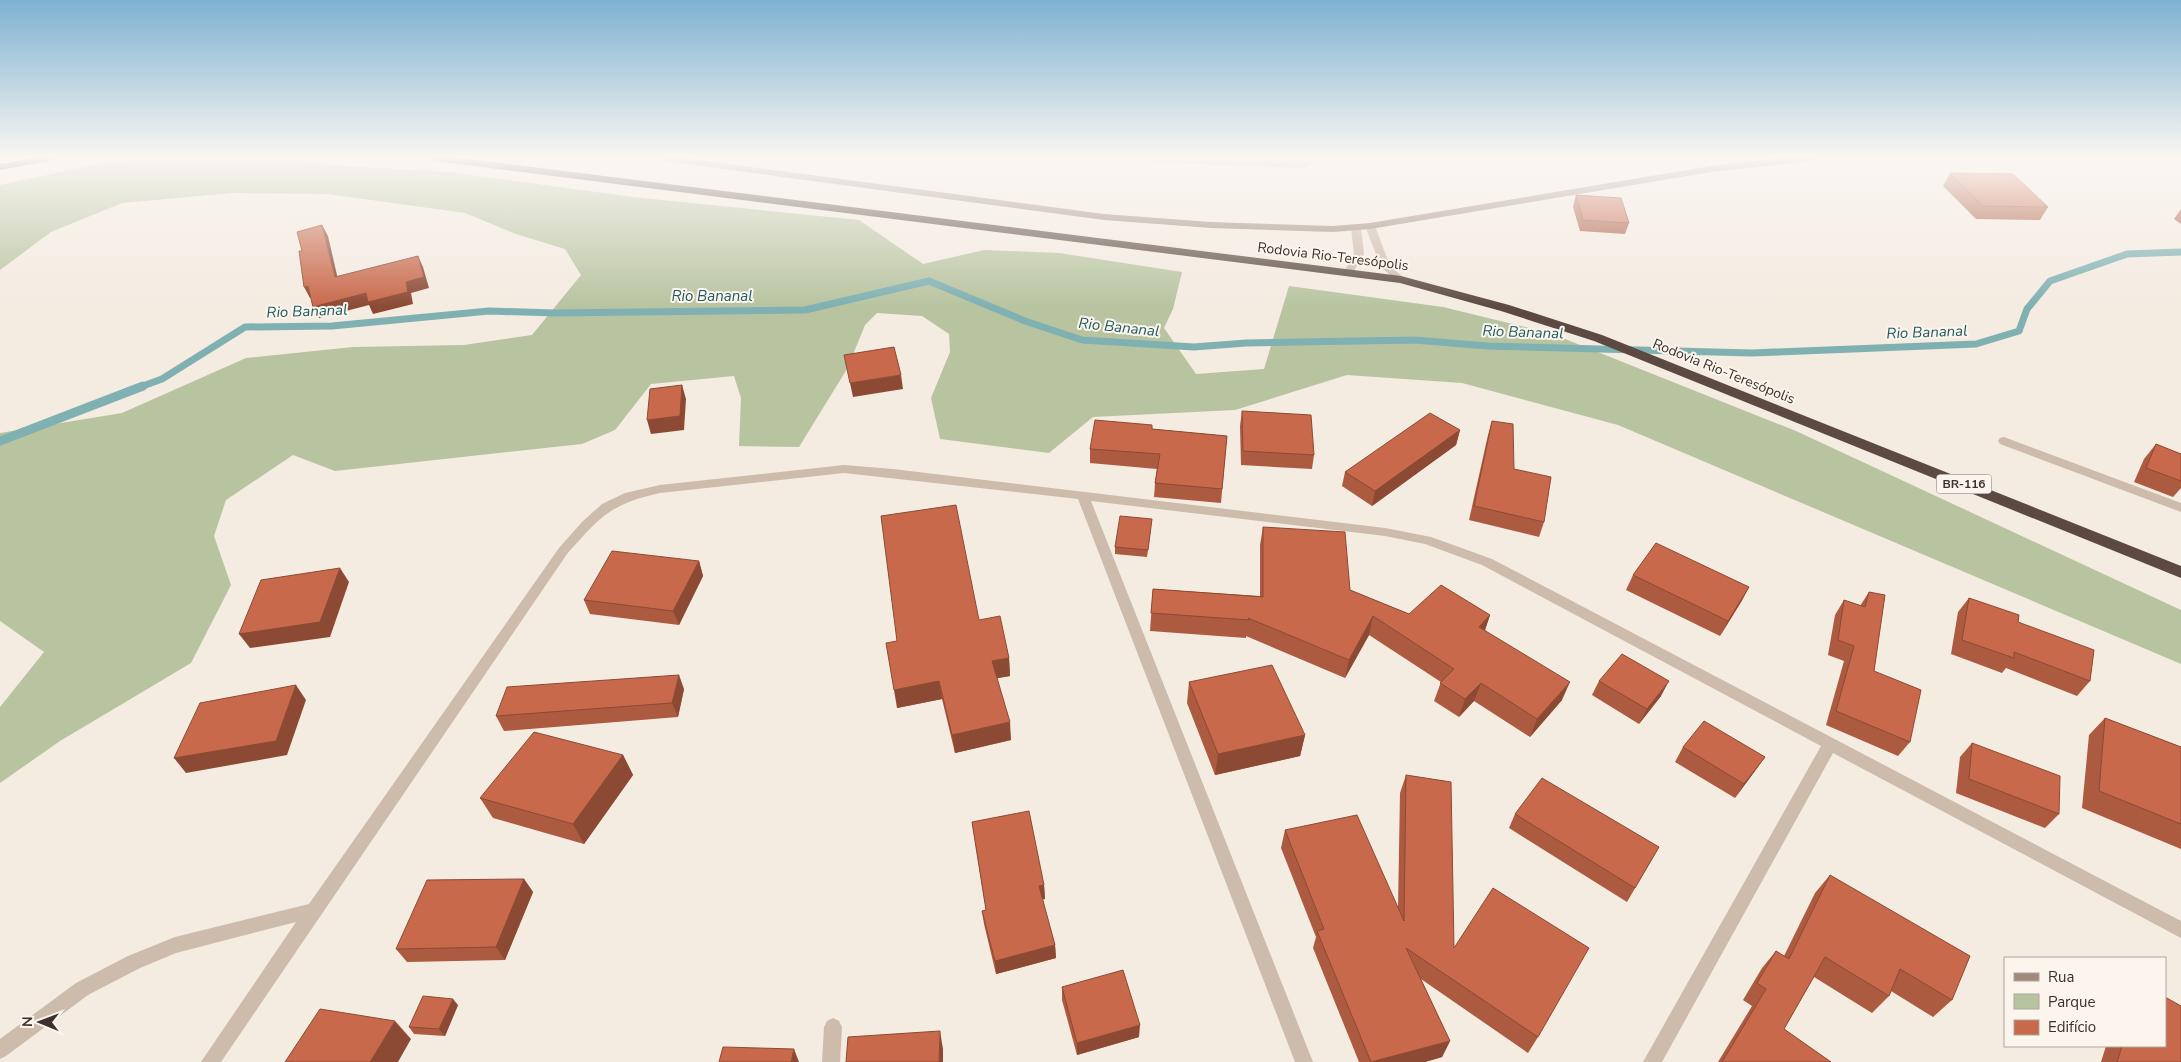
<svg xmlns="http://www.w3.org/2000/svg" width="2181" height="1062" viewBox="0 0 2181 1062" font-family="'Nunito Sans',sans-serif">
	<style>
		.green { fill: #b8c4a0 }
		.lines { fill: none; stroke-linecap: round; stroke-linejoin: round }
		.stream-far1 { stroke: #7fb0b2; stroke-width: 7 }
		.stream { stroke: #7fb0b2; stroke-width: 9 }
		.street { fill: #cdbbac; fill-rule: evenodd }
		.secondary { fill: #a18a7d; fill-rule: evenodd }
		.highway { fill: #5c4a42; fill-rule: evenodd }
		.wall { fill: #ac5a40 }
		.shaded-wall { fill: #8c4a34 }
		.building { fill: #c8694b; stroke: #8c4a34 }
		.labels { text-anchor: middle; stroke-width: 4; stroke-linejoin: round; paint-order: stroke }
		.shield { fill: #fbf5ee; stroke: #756b66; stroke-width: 1 }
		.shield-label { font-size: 12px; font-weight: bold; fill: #3b302b }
		.street-label { font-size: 14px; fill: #3b302b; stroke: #fbf5ee }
		.water-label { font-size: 15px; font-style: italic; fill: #1f5a5e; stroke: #fbf5ee }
	</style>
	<rect width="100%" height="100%" fill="#f4ebe1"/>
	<!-- green -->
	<g class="green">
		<path d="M143,158H294L327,165L449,172L633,197L859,220L923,264L984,250L1059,253L1182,272L1173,309L1164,328L1196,374L1264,369L1289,286L1443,307L1550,333L1796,431L2181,610V664L1618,425L1462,383L1347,375L1235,410L1093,417L1049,453L940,439L931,398L950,352L949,334L922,316L877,313L865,325L847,369L799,447L739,446L741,398L734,376L651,384L615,430L582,444L335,471L293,455L226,500L214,536L231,585L191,663L60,741L0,783V707L44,652L0,621V433L122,413L246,358L353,347L464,345L532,335L581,275L565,249L516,234L465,213L328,194L232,193L122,203L51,232L0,270V185L94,165Z"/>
		<path d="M1030,158H1320L1304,168Z"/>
	</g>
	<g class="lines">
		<!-- stream-far1 -->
		<path class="stream-far1" d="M140,387L162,379L245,327L332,326L489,311L555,313L805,310L929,281L1025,321L1082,340L1194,347L1246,343L1414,340L1488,346L1752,353L1976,344L2019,331L2027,309L2050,281L2127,254L2181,252"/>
		<!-- stream -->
		<path class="stream" d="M0,441L143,386"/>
		<!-- street -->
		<g class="street">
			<path d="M1370,223L1375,226L1390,266L1404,278V282H1398L1381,267L1365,226Z"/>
			<path d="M1356,225L1361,228L1364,254L1352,274L1349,275L1344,272L1354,254L1351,228Z"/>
			<path d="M2004,437L2181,503V512L2000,444L1998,441L2000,438Z"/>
			<path d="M844,465L893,469L1385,528L1431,537L1492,559L2181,921V938L1833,753L1662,1062H1643L1821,746L1482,565L1425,544L1385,536L1091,501L1313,1062H1295L1078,499L844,473L660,493C610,504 600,517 567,554L221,1062H201L296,922L176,953L140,968L88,995L6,1056L0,1059V1039L76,983L128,956L175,937L309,904L559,548L582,522L602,504L625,493L660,485Z"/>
			<path d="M833,1018L839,1021L842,1027L840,1062H822L824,1027L827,1021Z"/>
		</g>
		<!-- secondary -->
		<path class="secondary" d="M659,158H684L1104,214L1211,222L1333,226L1370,223L1711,166L1779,158H1817L1813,161L1711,172L1370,229L1333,232L1211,228L1104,220L663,161Z"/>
		<!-- highway -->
		<g class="highway">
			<path d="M31,158H54L49,161L0,170V164Z"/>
			<path d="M429,158H460L1401,276L1509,305L1602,335L2181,566V578L1594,341L1501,311L1400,283L434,161Z"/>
		</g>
	</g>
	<!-- wall -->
	<g class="wall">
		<path d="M1950,173L2048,207L2040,220L1976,219L1943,186Z"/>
		<path d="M1576,195L1629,223L1625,234L1580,231L1573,207Z"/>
		<path d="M2181,209V224L2174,219Z"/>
		<path d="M1242,411L1314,455L1312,469L1241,465L1240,426Z"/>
		<path d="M1492,421L1514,469L1544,522L1539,537L1469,520L1488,435Z"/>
		<path d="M1152,425V429L1227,436L1221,503L1154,497L1155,483L1157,469L1090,463V449Z"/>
		<path d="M1460,430L1456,445L1372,506L1342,486L1345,472Z"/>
		<path d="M2156,444L2181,454V488L2173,497L2134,482L2144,459Z"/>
		<path d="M1151,527L1147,557L1115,554V547Z"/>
		<path d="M1263,527L1350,590L1409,614L1490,615L1485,630L1562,700L1530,737L1474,701L1459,717L1434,701L1441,682L1369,635L1345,678L1246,636V638L1150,631L1153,589L1260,596V545Z"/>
		<path d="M699,561L703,576L679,625L590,614L584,600Z"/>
		<path d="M1633,575L1749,587L1741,602L1720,636L1626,590Z"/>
		<path d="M1869,592L1874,671L1910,742L1898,756L1826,725L1844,661L1828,655L1835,615L1844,600L1860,606Z"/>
		<path d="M1969,598L2018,622L2090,681L2077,696L2006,668L2002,673L1951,654L1958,612Z"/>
		<path d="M979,620L1009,658L1010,676L997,678L1011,740L955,753L942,699L897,708V641Z"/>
		<path d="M1599,681L1661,696L1639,724L1592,695Z"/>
		<path d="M1189,682L1305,735L1300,756L1215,775L1187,703Z"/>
		<path d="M684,689L678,717L504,731L496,716Z"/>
		<path d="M2105,718L2181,747V849L2082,808L2089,735Z"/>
		<path d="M1972,743L2059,814L2045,828L1956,793L1960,757Z"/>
		<path d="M1683,747L1765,757L1735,798L1675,762Z"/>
		<path d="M623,755L633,775L584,844L493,818L480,798Z"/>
		<path d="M1406,775L1454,948L1538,1037L1528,1053L1421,979L1450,1041L1442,1057L1425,1062H1359L1313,948L1316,937L1281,848L1285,830L1398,908L1400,793Z"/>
		<path d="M1515,814L1659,847L1627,902L1509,828Z"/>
		<path d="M972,822L1044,885L1045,899H1042L1055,945L1056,958L996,974L984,924L982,911L986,910Z"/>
		<path d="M1830,875L1952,1000L1933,1017L1891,991L1889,996L1872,1013L1814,977L1784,1029L1831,1062H1718L1752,1006L1743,1000L1762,968L1776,951L1784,956L1815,893Z"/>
		<path d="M524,879L533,892L505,960L407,962L396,949Z"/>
		<path d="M1062,987L1139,1037L1077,1055L1062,1000Z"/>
		<path d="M458,1005L445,1036L414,1034L409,1027Z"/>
		<path d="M2106,1046H2165L2181,1062H2101Z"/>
	</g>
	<!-- shaded-wall -->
	<g class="shaded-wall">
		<path d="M322,225L328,236L340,288L335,277Z"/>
		<path d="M418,256L423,267L429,288L411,293L413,304L373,314L369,305L319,318L313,307Z"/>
		<path d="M308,286L314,297L310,298L304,287Z"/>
		<path d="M901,375L903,389L853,397L850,383Z"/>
		<path d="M682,385L686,399L684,430L651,434L647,420Z"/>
		<path d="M1460,430L1456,445L1372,506L1375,491Z"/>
		<path d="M699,561L703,576L679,625L673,611Z"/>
		<path d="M340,568L349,582L330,637L250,648L239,634Z"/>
		<path d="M1749,587L1741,602L1720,636L1728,621Z"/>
		<path d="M1490,615L1484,633L1479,627Z"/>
		<path d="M1373,616L1369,635L1345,678L1349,660Z"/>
		<path d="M1009,658L1010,676L993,679L992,661Z"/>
		<path d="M679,675L684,689L678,717L672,703Z"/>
		<path d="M939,681L942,699L897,708L894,690Z"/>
		<path d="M1669,681L1661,696L1639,724L1647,709Z"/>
		<path d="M1570,682L1562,700L1530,737L1537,719Z"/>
		<path d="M1481,683L1474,701L1459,717L1465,699Z"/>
		<path d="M296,685L306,700L287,755L186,773L174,758Z"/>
		<path d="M1010,722L1011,740L955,753L952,735Z"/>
		<path d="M1305,735L1300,756L1215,775L1218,754Z"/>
		<path d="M623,755L633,775L584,844L573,824Z"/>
		<path d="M1765,757L1755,771L1735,798L1744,784Z"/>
		<path d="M524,879L533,892L505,960L496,947Z"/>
		<path d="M1044,885L1045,899L1040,900L1039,886Z"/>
		<path d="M1055,945L1056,958L996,974L995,961Z"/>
		<path d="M453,999L458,1005L445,1036L439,1029Z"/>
		<path d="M395,1021L411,1039L398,1062H370Z"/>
		<path d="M1140,1025L1139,1037L1077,1055V1043Z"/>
		<path d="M940,1031L943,1049V1062H939Z"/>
		<path d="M1450,1041L1442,1057L1425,1062H1372Z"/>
		<path d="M794,1049L799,1062H791Z"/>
	</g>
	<!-- building -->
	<g class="building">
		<path d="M1950,173L2013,174L2048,207L1983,206Z"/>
		<path d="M1576,195L1621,198L1629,223L1583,220Z"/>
		<path d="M322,225L335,277L418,256L424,277L406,282L408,292L368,302L366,293L313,307L308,286L304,287L299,251H302L297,232Z"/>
		<path d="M894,347L901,375L850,383L844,355Z"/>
		<path d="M682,385L680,416L647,420L650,389Z"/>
		<path d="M1242,411L1311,415L1314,455L1243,451Z"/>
		<path d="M1430,413L1460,430L1375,491L1345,472Z"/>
		<path d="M1095,420L1152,425V429L1227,436L1222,489L1155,483L1160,454L1090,449Z"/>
		<path d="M1492,421L1513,424L1514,469L1551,477L1544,522L1474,506Z"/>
		<path d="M2156,444L2181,454V481L2146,468Z"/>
		<path d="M956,505L979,620L1000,616L1009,658L992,661L1010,722L952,735L939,681L894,690L886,643L897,641L881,516Z"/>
		<path d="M1120,516L1152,519L1148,550L1115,547Z"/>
		<path d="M1263,527L1345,532L1350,590L1409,614L1441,585L1490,615L1479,627L1570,682L1537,719L1481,683L1465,699L1440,683L1454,669L1373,616L1349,660L1248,618L1249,620L1151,613L1153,589L1263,597Z"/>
		<path d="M1656,543L1749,587L1728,621L1633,575Z"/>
		<path d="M612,551L699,561L673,611L584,600Z"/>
		<path d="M340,568L320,622L239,634L261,580Z"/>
		<path d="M1869,592L1885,595L1874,671L1921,690L1910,742L1836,711L1854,646L1838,640L1844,600L1865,607Z"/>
		<path d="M1969,598L2019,615L2018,622L2094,650L2090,681L2014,652V658L1962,640Z"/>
		<path d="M1622,654L1669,681L1647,709L1599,681Z"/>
		<path d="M1272,665L1305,735L1218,754L1189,682Z"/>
		<path d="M679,675L672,703L496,716L507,687Z"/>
		<path d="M296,685L276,741L174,758L200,703Z"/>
		<path d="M2105,718L2181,747V824L2099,791Z"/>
		<path d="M1704,721L1765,757L1744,784L1683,747Z"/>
		<path d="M534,732L623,755L573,824L480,798Z"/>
		<path d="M1972,743L2060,776L2059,814L1969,779Z"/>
		<path d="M1406,775L1451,782L1454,948L1493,888L1589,948L1538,1037L1406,948L1450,1041L1371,1062L1317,931L1324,929L1285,830L1357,815L1404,921Z"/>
		<path d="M1542,778L1659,847L1635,888L1515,814Z"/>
		<path d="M1029,811L1044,885L1039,886L1055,945L995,961L982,911L986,910L972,822Z"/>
		<path d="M1830,875L1970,956L1952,1000L1900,969L1889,996L1825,957L1784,1029L1831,1062H1722L1766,989L1757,983L1776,951L1789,959Z"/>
		<path d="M524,879L496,947L396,949L427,880Z"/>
		<path d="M1123,970L1140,1025L1077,1043L1062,987Z"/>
		<path d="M423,996L453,999L439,1029L409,1027Z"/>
		<path d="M2165,997L2181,1006V1062H2117L2122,1046H2165Z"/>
		<path d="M320,1009L395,1021L370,1062H285Z"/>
		<path d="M940,1031L939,1062H846L848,1037Z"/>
		<path d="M723,1047L794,1049L791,1062H719Z"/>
	</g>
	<!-- sky -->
	<linearGradient id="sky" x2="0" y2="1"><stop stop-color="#7eb2d2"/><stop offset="0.51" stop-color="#faf6f2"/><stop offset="1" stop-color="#faf6f2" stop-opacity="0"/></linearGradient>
	<rect width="2181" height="307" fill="url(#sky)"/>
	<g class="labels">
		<!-- shield labels -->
		<rect class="shield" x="1936.5" y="474.5" width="55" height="19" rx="4"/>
		<g class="shield-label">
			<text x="1964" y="488">BR-116</text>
		</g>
		<!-- street labels -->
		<g class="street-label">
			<text transform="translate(1333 256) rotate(7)" y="5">Rodovia Rio-Teresópolis</text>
			<text transform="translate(1724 371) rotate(22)" y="5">Rodovia Rio-Teresópolis</text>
		</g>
		<!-- water labels -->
		<g class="water-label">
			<text x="712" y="301">Rio Bananal</text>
			<text transform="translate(307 311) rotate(-2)" y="5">Rio Bananal</text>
			<text transform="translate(1119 327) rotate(6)" y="5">Rio Bananal</text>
			<text transform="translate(1523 332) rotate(2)" y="5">Rio Bananal</text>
			<text transform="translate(1927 332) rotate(-2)" y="5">Rio Bananal</text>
		</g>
	</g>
	<!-- legend -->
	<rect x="2004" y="957" width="162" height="90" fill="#fbf5ee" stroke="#aea6a0"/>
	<rect x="2014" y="973" width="25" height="8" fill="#a18a7d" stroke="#aea6a0"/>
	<text x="2048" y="982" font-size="15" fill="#3b302b">Rua</text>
	<rect x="2014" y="994" width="25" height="15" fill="#b8c4a0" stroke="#aea6a0"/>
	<text x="2048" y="1007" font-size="15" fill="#3b302b">Parque</text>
	<rect x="2014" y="1020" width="25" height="15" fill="#c8694b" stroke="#aea6a0"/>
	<text x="2048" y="1032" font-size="15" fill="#3b302b">Edifício</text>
	<!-- north arrow -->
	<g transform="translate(40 1022) rotate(271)" stroke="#fbf5ee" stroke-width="4" paint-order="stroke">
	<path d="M0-4L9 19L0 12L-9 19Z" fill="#3b302b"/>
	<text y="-8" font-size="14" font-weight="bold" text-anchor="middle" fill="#3b302b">N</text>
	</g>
</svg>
